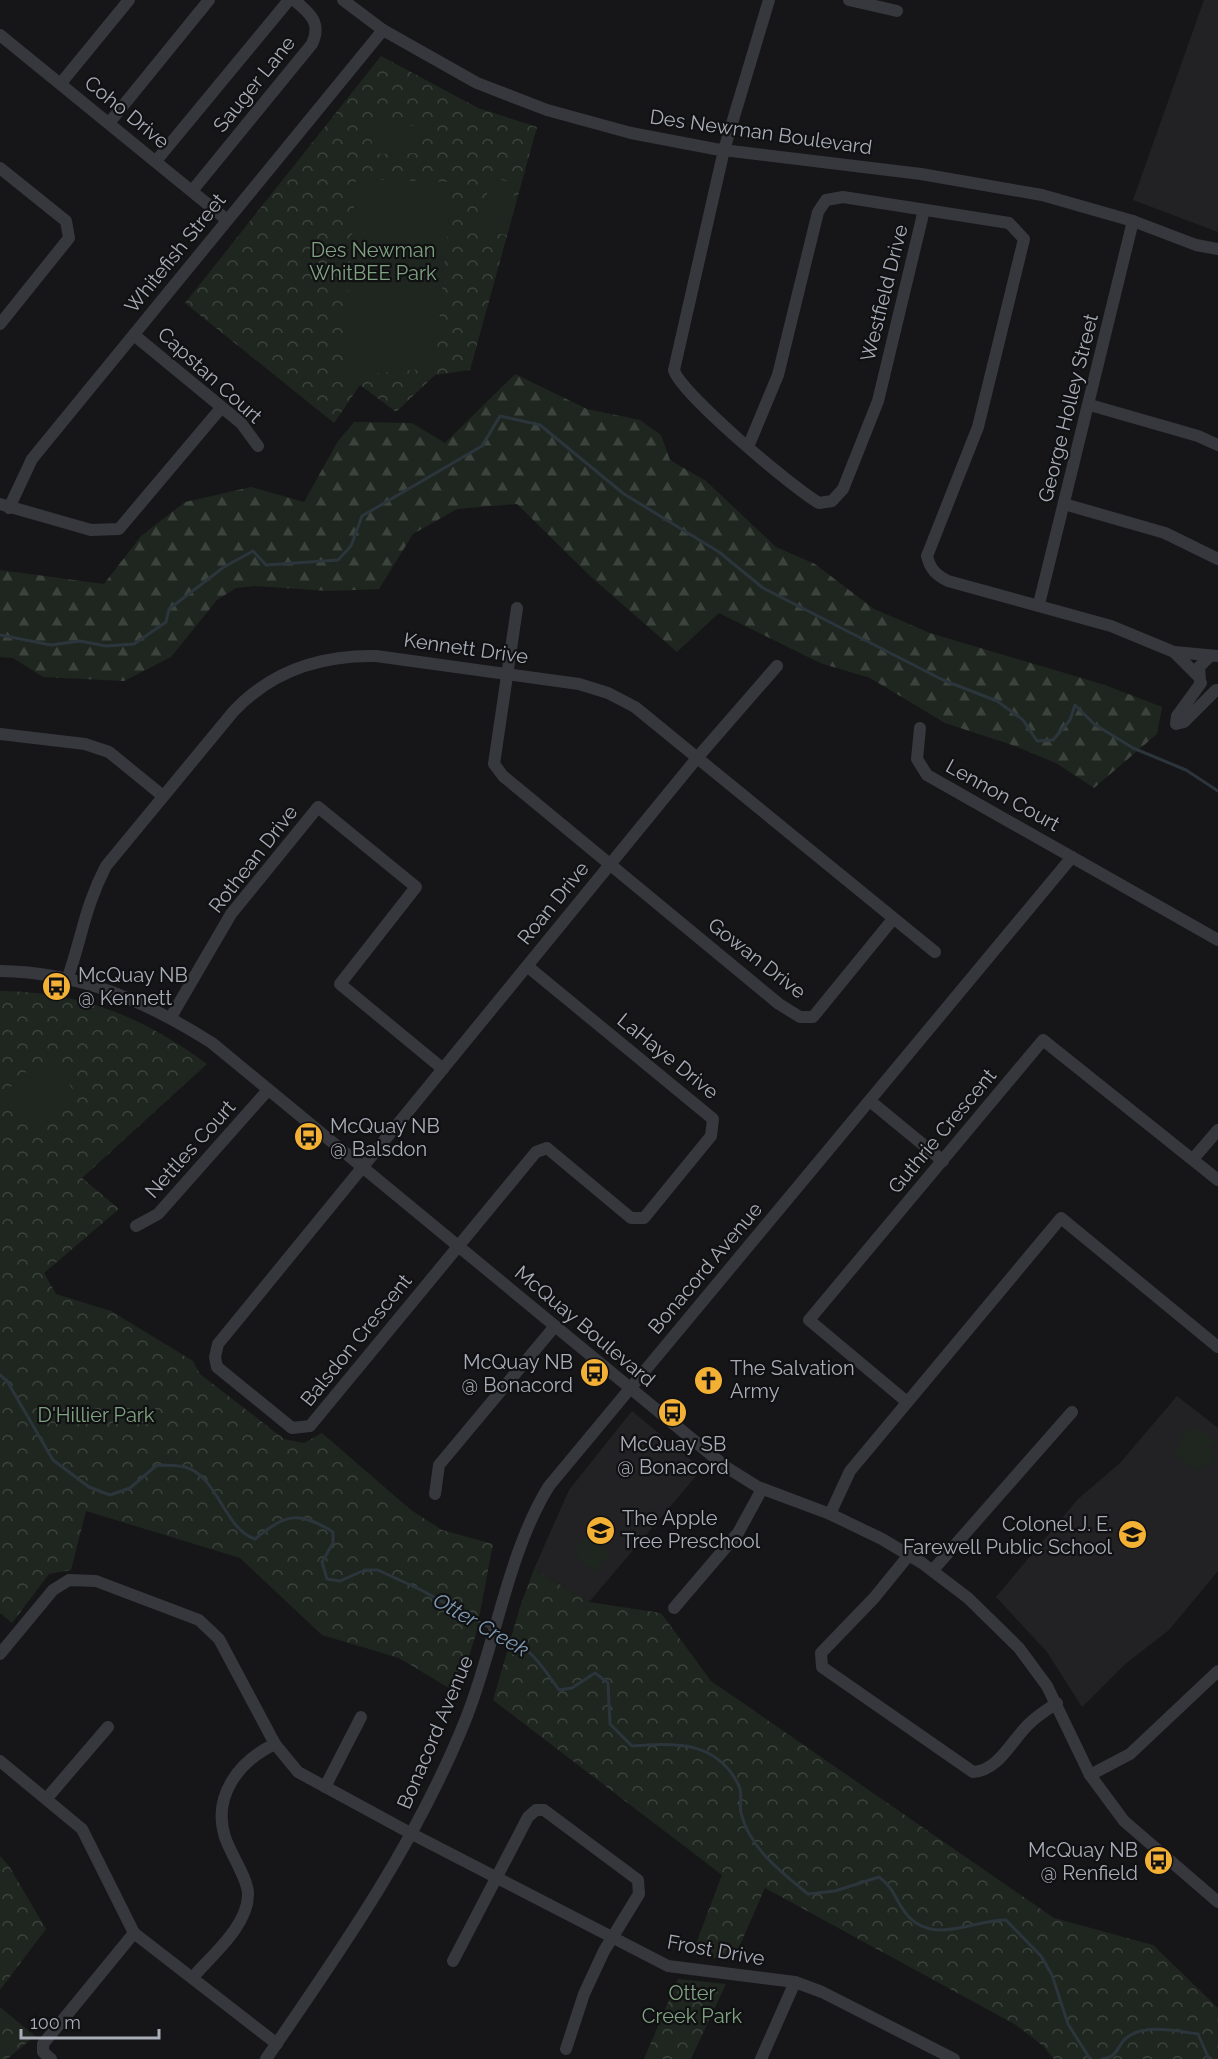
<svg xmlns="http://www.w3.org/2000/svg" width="1218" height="2059" viewBox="0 0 1218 2059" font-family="Raleway,sans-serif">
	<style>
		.built { fill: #222225 }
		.forest { fill: url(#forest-firs) }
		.park { fill: url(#park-crowns) }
		.pitch { fill: #1e261f }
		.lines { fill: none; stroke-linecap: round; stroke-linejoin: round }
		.stream { stroke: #2c353c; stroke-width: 3 }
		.minor { stroke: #37383d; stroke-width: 12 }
		.labels { text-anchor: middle; stroke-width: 4.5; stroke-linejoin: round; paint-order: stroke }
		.street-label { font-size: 20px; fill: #a8adb8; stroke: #111113 }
		.park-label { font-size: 20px; fill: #7fa381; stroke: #111113 }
		.poi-label { font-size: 20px; fill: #a8adb8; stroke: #111113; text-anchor: start }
		.water-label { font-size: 21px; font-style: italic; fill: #7f9bb3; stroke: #111113 }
	</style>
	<defs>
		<pattern id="forest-firs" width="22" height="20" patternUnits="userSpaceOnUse" patternTransform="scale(1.5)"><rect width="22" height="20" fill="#1e261f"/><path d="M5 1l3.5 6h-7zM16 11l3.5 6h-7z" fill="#3c433d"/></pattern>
		<pattern id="park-crowns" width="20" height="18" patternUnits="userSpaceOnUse" patternTransform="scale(1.5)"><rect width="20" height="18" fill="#1e261f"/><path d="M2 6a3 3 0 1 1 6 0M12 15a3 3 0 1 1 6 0" fill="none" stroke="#3c433d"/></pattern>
	</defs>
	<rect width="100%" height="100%" fill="#161618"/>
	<!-- built -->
	<g class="built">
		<path d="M1204,0H1218V232L1133,200Z"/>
		<path d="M1177,1396L1218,1428V1571L1169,1630L1124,1665L1082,1707L1047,1652L996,1597L1078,1499L1120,1463Z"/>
		<path d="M632,1411L702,1469L589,1602L534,1569L569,1490Z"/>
	</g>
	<!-- forest -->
	<path class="forest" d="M515,374L587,409L640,420L661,435L670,460L706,481L776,547L815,564L874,609L930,633L1105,685L1162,707L1157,734L1094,788L1056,763L1015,746L945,723L870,678L820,663L719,613L677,652L590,576L517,504L457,509L413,534L379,589L329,591L255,586L236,588L217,600L171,657L124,681L43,677L13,658L0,657V570L104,584L141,536L185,502L251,487L304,502L338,441L354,422L412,423L445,443Z"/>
	<!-- park -->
	<g class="park">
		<path d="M381,56L478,108L537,127L470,370L435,375L396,412L360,385L334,423L185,303Z"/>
		<path d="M0,991C82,992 141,1016 207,1064L82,1178L119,1209L44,1273L56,1294L111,1311L193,1361L200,1374L284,1439L304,1443L322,1433L411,1510L442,1530L493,1544L476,1634L469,1656L449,1688L399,1658L322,1635L240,1558L86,1511L71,1570L49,1574L12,1623L0,1613Z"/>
		<path d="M534,1569L589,1602L661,1613L711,1681L1054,1918L1153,1945L1218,2008V2059H1054L1043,2046L1016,2025L765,1888L733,1961L692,1954L722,1875L493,1700L520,1607Z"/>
		<path d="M0,1856L9,1866L46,1929L0,1990Z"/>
		<path d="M678,1979L726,1984L691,2059H644Z"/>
		<path d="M0,2007L35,2036L7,2059H0Z"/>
	</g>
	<!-- pitch -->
	<g class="pitch">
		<path d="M373,125L420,126L419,153L371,154Z"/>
		<path d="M491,177L516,184L507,235L478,231Z"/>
		<path d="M356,179L452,182L435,368L342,376Z"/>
		<path d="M36,1065C56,1067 66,1075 74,1093L36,1126L6,1093L19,1077Z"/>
		<path d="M1197,1427L1216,1442L1209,1446L1217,1461L1193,1470L1171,1450L1177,1448L1183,1436L1181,1433L1186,1428L1190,1432Z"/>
		<path d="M588,1534L611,1553L595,1572L575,1556L578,1553L575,1550Z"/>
	</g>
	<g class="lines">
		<!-- stream -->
		<g class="stream">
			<path d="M0,635L51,645L80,641L106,646L134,644L166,622L169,609L224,567L253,551L266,565L338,560L351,546L362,516L482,446L500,416L540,425L624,494L719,552L763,588L943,680L997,701L1023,720L1037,741L1053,740L1070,720L1075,705L1094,724L1133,748L1186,770L1218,791"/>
			<path d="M0,1375L7,1381L53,1460L89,1487L110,1495L130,1488L157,1465C166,1465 177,1465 185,1467C218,1476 224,1529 255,1539C286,1514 298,1510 333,1532V1543L322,1562L327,1579L340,1581L365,1570H378L421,1590L492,1629"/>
			<path d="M498,1632C527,1644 541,1664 559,1690L572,1688L595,1673L608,1683L610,1724L632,1746C674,1742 718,1741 739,1786C743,1794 739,1805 741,1813C750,1849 781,1872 808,1894L835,1891L879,1877C896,1889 896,1904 909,1917C936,1945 976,1919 1006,1920L1041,1956L1052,1975L1068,2024L1090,2059"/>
			<path d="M1102,2059C1117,2058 1117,2047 1125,2039C1143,2023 1176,2031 1198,2034L1209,2059"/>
		</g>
		<!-- minor -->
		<g class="minor">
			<path d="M343,0L383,30L477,83L547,110L631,133L715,149L921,174L1042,195L1133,221L1196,245L1218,249"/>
			<path d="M769,0L724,150L674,370C680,393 794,489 819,503L832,501L843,489L878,401L924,210"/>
			<path d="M849,0L897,11"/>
			<path d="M0,35L227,220"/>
			<path d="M61,83L129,0"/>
			<path d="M109,123L209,0"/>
			<path d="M156,161L289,0"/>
			<path d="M0,168L66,221L69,238L0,324"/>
			<path d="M192,191L312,44C322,23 310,13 294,0"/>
			<path d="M134,335L241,423L258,446"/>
			<path d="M1090,405L1198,436L1218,445"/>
			<path d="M748,447L778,375L818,212L826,200L843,197L1009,223L1024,239L978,427L927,556C930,569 936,575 948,581L1111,626L1174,652L1198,676"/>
			<path d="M0,504L91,530L119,529L221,408"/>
			<path d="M1064,504L1165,533L1218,559"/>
			<path d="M9,508L32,459L383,30"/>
			<path d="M1039,604L1133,221"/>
			<path d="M517,608L494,764L503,776L779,1004L800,1017H813L893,919"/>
			<path d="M1174,652L1218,656"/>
			<path d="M1200,681L1199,667L1209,657"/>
			<path d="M1201,683L1177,716L1176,724L1184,722L1216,690"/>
			<path d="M920,728L917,759L927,775L1218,940"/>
			<path d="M0,734L85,744L109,752L163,796"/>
			<path d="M527,966L713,1119L711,1136L644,1218H631L547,1148L536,1152L310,1426L292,1428L217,1367L215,1357L218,1344L697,758L777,666"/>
			<path d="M0,971C79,972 146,1001 212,1043L726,1467L758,1487L830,1514L882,1539L922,1563L968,1598L1019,1648L1047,1686L1090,1775L1124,1821L1218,1902"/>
			<path d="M68,977C82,937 85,906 106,866L233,712C271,671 321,655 376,656L579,684L608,693L635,707L935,952"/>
			<path d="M171,1017L231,914L318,807L416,887L340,984L443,1069"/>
			<path d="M870,1101L943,1161"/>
			<path d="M1193,1159L1218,1130"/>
			<path d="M136,1226L158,1214L268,1090"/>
			<path d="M907,1402L809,1320L1043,1040L1218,1180"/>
			<path d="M435,1494L439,1465L555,1326"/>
			<path d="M830,1514L850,1471L1061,1218L1218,1347"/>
			<path d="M909,1555L874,1598L821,1653L822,1667L973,1772C999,1771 1012,1739 1030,1723C1038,1715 1048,1709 1057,1703"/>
			<path d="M933,1570L1072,1412"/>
			<path d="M674,1608L738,1533L762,1489"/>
			<path d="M0,1654L53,1590L69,1580L96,1581L199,1620L219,1639L275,1744L298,1772L412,1834L668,1966L795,1982L822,1992L954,2059"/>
			<path d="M0,1761L82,1829L134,1933L277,2044"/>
			<path d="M1090,1775L1130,1754L1218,1671"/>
			<path d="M325,1787L361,1717"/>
			<path d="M47,1798L108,1727"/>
			<path d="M453,1961L528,1817L536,1810H544L638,1880L639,1894L604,1951L584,1994L566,2049"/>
			<path d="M193,1977C212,1955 249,1925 248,1893C247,1877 230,1853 225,1837C212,1796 239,1761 275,1744"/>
			<path d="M51,2059L43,2052V2044L134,1933"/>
			<path d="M266,2059C342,1949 418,1840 467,1716C496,1642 508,1552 549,1486L1072,857"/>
			<path d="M761,2059L795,1982"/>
		</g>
	</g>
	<!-- icons -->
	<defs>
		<symbol id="bus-disc" viewBox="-11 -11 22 22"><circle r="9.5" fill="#f2b134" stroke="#111113"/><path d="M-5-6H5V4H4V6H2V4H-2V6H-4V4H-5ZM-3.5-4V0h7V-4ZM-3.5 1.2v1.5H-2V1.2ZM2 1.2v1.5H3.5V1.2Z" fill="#111"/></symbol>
		<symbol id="church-disc" viewBox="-11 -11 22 22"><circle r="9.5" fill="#f2b134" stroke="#111113"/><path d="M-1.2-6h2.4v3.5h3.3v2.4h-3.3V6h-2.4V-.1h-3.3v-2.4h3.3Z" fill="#111"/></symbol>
		<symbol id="school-disc" viewBox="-11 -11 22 22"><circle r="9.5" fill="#f2b134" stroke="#111113"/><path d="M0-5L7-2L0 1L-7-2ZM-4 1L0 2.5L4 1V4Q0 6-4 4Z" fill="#111"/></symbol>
	</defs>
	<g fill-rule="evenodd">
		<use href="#bus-disc" x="40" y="970" width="33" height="33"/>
		<use href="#bus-disc" x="292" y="1120" width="33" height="33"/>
		<use href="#bus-disc" x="578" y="1356" width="33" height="33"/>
		<use href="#church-disc" x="692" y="1364" width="33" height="33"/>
		<use href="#bus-disc" x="656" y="1396" width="33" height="33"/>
		<use href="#school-disc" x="584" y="1514" width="33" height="33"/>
		<use href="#school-disc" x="1116" y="1518" width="33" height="33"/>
		<use href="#bus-disc" x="1142" y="1844" width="33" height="33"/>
	</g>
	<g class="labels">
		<!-- street labels -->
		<g class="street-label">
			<text transform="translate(254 84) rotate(-51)" y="7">Sauger Lane</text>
			<text transform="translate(127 112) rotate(39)" y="7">Coho Drive</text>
			<text transform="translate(761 132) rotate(8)" y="7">Des Newman Boulevard</text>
			<text transform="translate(175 253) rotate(-51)" y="7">Whitefish Street</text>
			<text transform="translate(884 293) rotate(-76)" y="7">Westfield Drive</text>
			<text transform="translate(210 375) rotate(42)" y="7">Capstan Court</text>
			<text transform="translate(1068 408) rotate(-76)" y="7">George Holley Street</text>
			<text transform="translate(466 648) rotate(8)" y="7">Kennett Drive</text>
			<text transform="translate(1003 795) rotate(29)" y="7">Lennon Court</text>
			<text transform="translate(253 859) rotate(-52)" y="7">Rothean Drive</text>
			<text transform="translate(553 903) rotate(-51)" y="7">Roan Drive</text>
			<text transform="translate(757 958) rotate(38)" y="7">Gowan Drive</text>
			<text transform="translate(668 1056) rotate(39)" y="7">LaHaye Drive</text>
			<text transform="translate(942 1131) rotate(-50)" y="7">Guthrie Crescent</text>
			<text transform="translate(190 1149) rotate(-48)" y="7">Nettles Court</text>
			<text transform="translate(705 1268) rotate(-50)" y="7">Bonacord Avenue</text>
			<text transform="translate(585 1326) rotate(40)" y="7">McQuay Boulevard</text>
			<text transform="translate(356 1340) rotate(-51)" y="7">Balsdon Crescent</text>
			<text transform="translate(435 1732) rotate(-67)" y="7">Bonacord Avenue</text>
			<text transform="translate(716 1950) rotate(10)" y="7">Frost Drive</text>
		</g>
		<!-- park labels -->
		<g class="park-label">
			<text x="373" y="257">Des Newman<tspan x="373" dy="23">WhitBEE Park</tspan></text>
			<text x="96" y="1422">D'Hillier Park</text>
			<text x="692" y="2000">Otter<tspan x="692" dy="23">Creek Park</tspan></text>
		</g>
		<!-- poi labels -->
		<g class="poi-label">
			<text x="78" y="982">McQuay NB<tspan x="78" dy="23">@ Kennett</tspan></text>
			<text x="330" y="1133">McQuay NB<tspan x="330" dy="23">@ Balsdon</tspan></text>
			<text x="573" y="1369" text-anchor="end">McQuay NB<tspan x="573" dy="23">@ Bonacord</tspan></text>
			<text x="730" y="1375">The Salvation<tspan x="730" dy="23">Army</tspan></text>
			<text x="673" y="1451" text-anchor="middle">McQuay SB<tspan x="673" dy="23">@ Bonacord</tspan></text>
			<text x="622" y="1525">The Apple<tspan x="622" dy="23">Tree Preschool</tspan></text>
			<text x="1112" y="1531" text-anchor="end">Colonel J. E.<tspan x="1112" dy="23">Farewell Public School</tspan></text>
			<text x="1138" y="1857" text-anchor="end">McQuay NB<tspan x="1138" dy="23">@ Renfield</tspan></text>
		</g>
		<!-- water labels -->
		<g class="water-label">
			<text transform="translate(481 1625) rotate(30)" y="7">Otter Creek</text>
		</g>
	</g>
	<!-- scale -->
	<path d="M21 2029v9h138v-9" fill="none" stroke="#a8adb8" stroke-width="3"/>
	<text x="30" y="2029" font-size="18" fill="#a8adb8" stroke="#111113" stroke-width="4.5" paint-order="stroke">100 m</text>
</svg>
